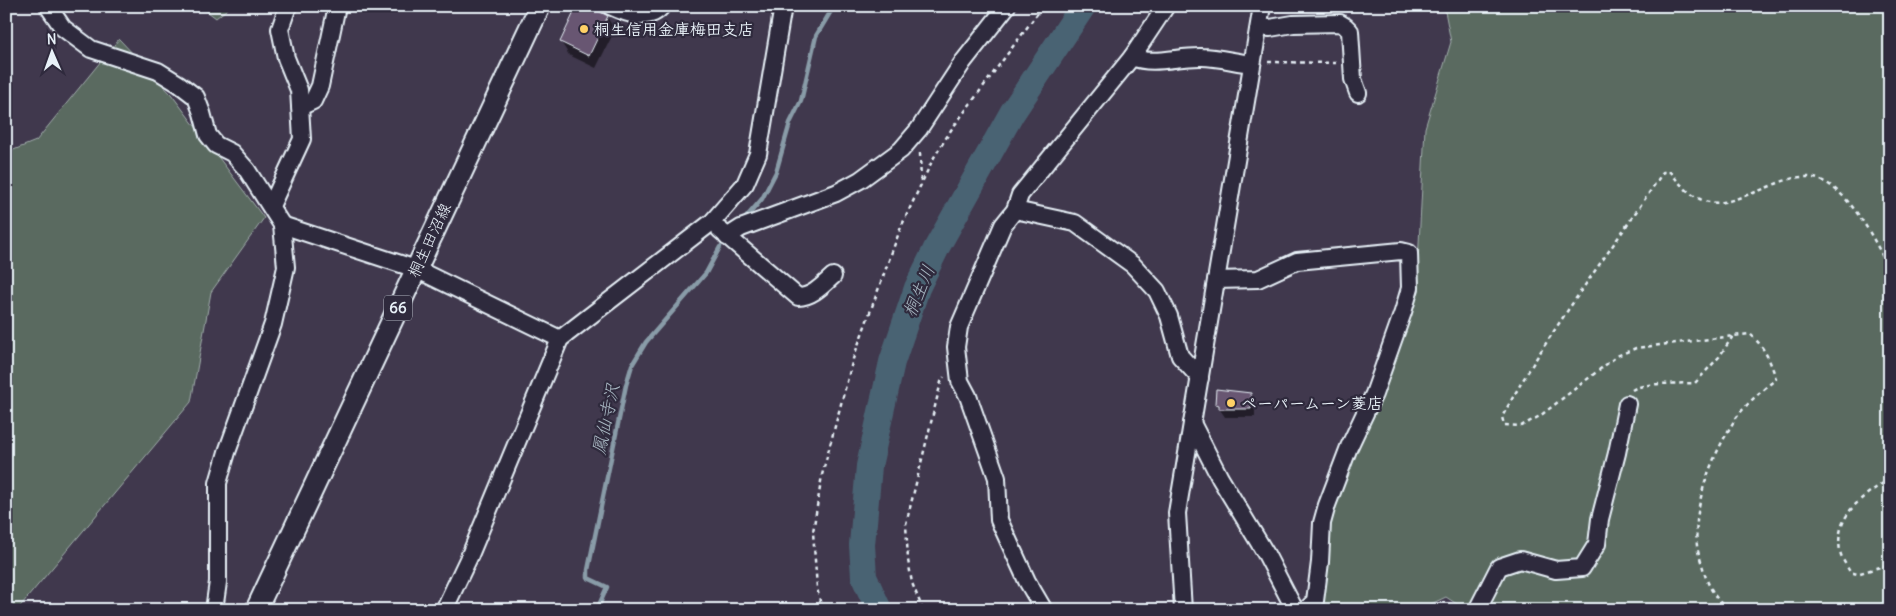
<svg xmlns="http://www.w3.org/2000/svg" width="1896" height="616" viewBox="0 0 1896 616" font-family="Delius,'Klee One',sans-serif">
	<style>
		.green { fill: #5a6a60; stroke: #a1aeac }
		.shadow { fill: #0007 }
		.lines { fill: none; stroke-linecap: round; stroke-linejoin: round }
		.stream { stroke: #899ca8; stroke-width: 4.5 }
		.river { stroke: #4a6373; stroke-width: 26 }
		.building { fill: #675772; stroke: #e8f1f8 }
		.minor-casing { stroke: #e8f1f8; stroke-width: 20 }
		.major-casing { stroke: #e8f1f8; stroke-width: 24 }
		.path { stroke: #e8f1f8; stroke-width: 2.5; stroke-dasharray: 4 4; stroke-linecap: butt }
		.minor { stroke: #2f2a3d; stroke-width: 16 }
		.major { stroke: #2f2a3d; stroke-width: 20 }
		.poi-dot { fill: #ffd166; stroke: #2f2a3d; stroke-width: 2 }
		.labels { text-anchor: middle; stroke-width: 4.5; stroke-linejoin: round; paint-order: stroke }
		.shield { fill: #2f2a3d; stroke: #b0b5c0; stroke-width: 1 }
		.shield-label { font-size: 15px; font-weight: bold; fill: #e8f1f8 }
		.poi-label { font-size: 16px; font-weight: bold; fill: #e8f1f8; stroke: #2f2a3d; text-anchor: start }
		.street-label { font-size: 16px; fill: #e8f1f8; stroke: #2f2a3d }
		.water-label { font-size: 18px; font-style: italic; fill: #a9b8c3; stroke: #2f2a3d }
	</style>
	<rect width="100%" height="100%" fill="#40384d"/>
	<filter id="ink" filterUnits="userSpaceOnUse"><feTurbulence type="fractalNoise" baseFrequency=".02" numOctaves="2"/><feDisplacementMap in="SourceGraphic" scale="10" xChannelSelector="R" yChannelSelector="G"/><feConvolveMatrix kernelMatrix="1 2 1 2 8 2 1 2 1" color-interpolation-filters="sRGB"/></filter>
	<g filter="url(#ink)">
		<!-- green -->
		<g class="green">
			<path d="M200,6H231L216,18Z"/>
			<path d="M1444,6H1890V610H1466L1446,597L1418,610H1317L1327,522L1413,301L1418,263L1425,128L1451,42Z"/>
			<path d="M119,39L171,94L264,218L211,292L191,402L17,610H6V153L36,141Z"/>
		</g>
		<!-- shadow -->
		<g class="shadow">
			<path d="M607,17L615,30L596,68L569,55L561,42Z"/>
			<path d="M1250,394L1255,403V417H1225L1216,404Z"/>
		</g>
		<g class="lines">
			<!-- stream -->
			<g class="stream">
				<path d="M743,221L762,199L776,172L790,123L801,101L816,36L834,6"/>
				<path d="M597,610L607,587L588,578V570L626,385L632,365L646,342L706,273L720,247"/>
			</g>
			<!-- river -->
			<path class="river" d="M879,610L864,577L862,545L869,466L892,362L917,288L937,247L1012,113L1083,6"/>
		</g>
		<!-- building -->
		<g class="building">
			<path d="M577,6H588L608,16L589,56L560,42Z"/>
			<path d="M1216,389L1251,393V409H1219V405L1215,404Z"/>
		</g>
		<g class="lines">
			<defs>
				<g id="minor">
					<path d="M48,6L63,28L91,49L158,71L179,84L196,97L202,113L208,135L216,145L232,153L247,170L282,225L416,269L560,339"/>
					<path d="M610,6C625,13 649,23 662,6"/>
					<path d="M1259,27L1270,28L1293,24L1340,23L1345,26L1350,31L1353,79L1358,93"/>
					<path d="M1132,57C1153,66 1179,56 1202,57C1217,57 1235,62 1252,64"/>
					<path d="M300,107L313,101L320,86L337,6"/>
					<path d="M271,206L302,139L299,90L286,58L280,29L288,6"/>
					<path d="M1015,210L1075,223L1133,265L1157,291L1169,316L1180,356L1200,378"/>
					<path d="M720,230L798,297C812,297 823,285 833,276"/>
					<path d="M727,237L741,228L836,193L860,180L901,150L919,129L963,62L1007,6"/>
					<path d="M1216,280L1258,279L1297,261L1401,251L1409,253L1410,288L1403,312L1374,394L1349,447L1327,505L1322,523L1320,562L1315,601L1306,610"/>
					<path d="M1192,423L1220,478L1266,554L1295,610"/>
					<path d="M214,610L218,582V483L227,452L273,324L286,267L282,225"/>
					<path d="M444,610L470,555L560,339L712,222L745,184L758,154L783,6"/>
					<path d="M1044,610L1027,581L999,520L997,478L968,396L960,381L956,347L959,327L1003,225L1015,210L1020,195L1132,57L1166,6"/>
					<path d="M1183,610L1177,513L1262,6"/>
					<path d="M1477,610L1499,567L1520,560L1556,570L1582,568L1597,544L1600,519L1617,453L1627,404"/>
				</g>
				<path id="major" d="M256,610L540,6"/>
			</defs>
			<!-- minor casing -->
			<use href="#minor" class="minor-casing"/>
			<!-- major casing -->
			<use href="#major" class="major-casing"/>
			<!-- path -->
			<g class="path">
				<path d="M1268,62L1338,63"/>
				<path d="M920,153L921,185"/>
				<path d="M1632,390C1644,382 1680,384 1695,383L1719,357L1733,336"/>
				<path d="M1890,479C1863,495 1834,515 1840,551C1841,558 1847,566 1850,572L1857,574L1890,564"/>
				<path d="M822,610L817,588L813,532L822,475L853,359L901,227L933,159L951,130L1043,6"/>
				<path d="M923,610L912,583L908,560L906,524L941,382L944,377"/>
				<path d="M1728,610C1715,599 1707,584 1703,568C1701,561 1698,553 1697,546C1693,505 1710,461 1731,426C1742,407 1759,393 1776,379C1771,362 1764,346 1750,334L1636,348L1617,356L1540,416L1521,426L1504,425L1502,417C1549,330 1609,254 1663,172H1670C1679,183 1691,197 1705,201C1721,206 1735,199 1750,194C1769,188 1787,176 1808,177C1845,179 1877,243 1890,272"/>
			</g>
			<!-- minor -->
			<use href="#minor" class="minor"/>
			<!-- major -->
			<use href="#major" class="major"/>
		</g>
	</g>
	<!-- markers -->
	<g class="poi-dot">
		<circle cx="584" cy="29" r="5"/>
		<circle cx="1231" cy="403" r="5"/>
	</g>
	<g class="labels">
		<!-- shield labels -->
		<rect class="shield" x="384" y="295.5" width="28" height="25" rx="4"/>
		<g class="shield-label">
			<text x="398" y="313">66</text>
		</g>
		<!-- poi labels -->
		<g class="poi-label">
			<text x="594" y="35">桐生信用金庫梅田支店</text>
			<text x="1241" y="409">ペーパームーン菱店</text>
		</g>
		<!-- street labels -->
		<g class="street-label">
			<text transform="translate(429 240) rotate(-65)" y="6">桐生田沼線</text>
		</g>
		<!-- water labels -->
		<g class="water-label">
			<text transform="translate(919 291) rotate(-67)" y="6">桐生川</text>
			<text transform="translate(606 419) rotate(-78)" y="6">鳳仙寺沢</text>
		</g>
	</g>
	<!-- margin -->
	<rect width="1896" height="616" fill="none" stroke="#2f2a3d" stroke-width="25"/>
	<rect x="12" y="12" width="1871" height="591" fill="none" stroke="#e8f1f8" stroke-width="2" filter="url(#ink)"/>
	<!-- north arrow -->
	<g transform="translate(52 52) rotate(358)" stroke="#2f2a3d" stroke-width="4" paint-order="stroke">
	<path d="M0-4L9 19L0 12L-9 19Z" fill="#e8f1f8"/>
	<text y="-8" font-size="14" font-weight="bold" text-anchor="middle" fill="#e8f1f8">N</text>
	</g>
</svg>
